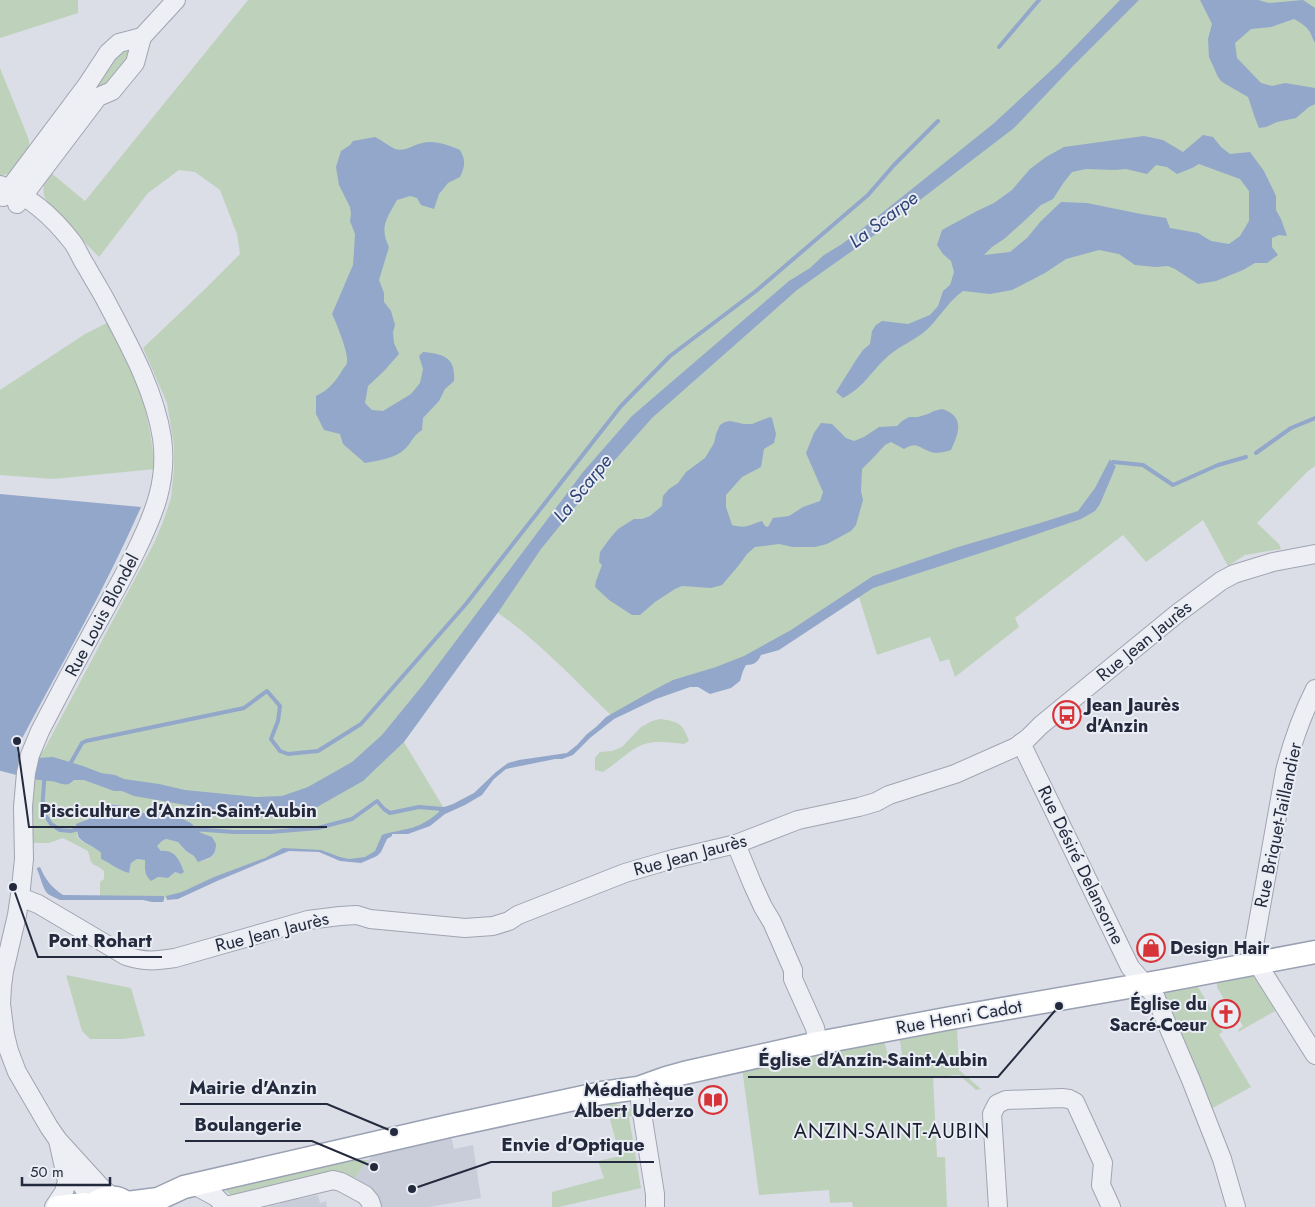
<svg xmlns="http://www.w3.org/2000/svg" width="1315" height="1207" viewBox="0 0 1315 1207" font-family="Jost,sans-serif">
	<style>
		.built { fill: #c9cdd9 }
		.green { fill: #bed1bb; fill-rule: evenodd }
		.water { fill: #92a7ca; fill-rule: evenodd }
		.lines { fill: none; stroke-linecap: round; stroke-linejoin: round }
		.stream { stroke: #92a7ca; stroke-width: 4 }
		.river { stroke: #92a7ca; stroke-width: 21 }
		.minor-casing { stroke: #a0a4b1; stroke-width: 20 }
		.major-casing { stroke: #99a1b3; stroke-width: 25 }
		.minor { stroke: #eeeff5; stroke-width: 18 }
		.major { stroke: #fff; stroke-width: 22 }
		.labels { text-anchor: middle; stroke-width: 4; stroke-linejoin: round; paint-order: stroke }
		.street-label { font-size: 18px; fill: #242a3d; stroke: #eaedf4 }
		.poi-label { font-size: 18px; font-weight: bold; fill: #242a3d; stroke: #eaedf4; text-anchor: start }
		.water-label { font-size: 19px; font-style: italic; fill: #2c4474; stroke: #eaedf4 }
		.quarter-label { font-size: 20px; letter-spacing: 1px; fill: #171c2e; stroke: #eaedf4 }
		.leader { fill: none; stroke: #242a3d; stroke-width: 2 }
		.callout-dot { fill: #242a3d; stroke: #eaedf4; stroke-width: 2 }
		.callout-label { font-size: 19px; text-anchor: middle; font-weight: bold; fill: #242a3d; stroke: #eaedf4; stroke-width: 4; stroke-linejoin: round; paint-order: stroke }
	</style>
	<rect width="100%" height="100%" fill="#dbdee7"/>
	<!-- built -->
	<g class="built">
		<path d="M450,1132L454,1149L473,1145L481,1198L429,1207H378L376,1193L355,1178L377,1149Z"/>
		<path d="M318,1195L320,1203L326,1201L327,1207H270L269,1206L280,1204V1200L298,1196L299,1199Z"/>
	</g>
	<!-- green -->
	<g class="green">
		<path d="M0,0H78V13L0,38Z"/>
		<path d="M248,0H1315V466L1308,471L1257,523L1279,544L1281,549L1245,555L1228,566L1203,520L1146,562L1123,535L1015,618L1019,627L955,677L949,659L940,662L930,637L877,655L859,597L698,681L613,717C574,680 536,638 491,608L399,734L445,810L428,824L392,834L384,839L372,855L350,861L322,851L287,849L179,897L153,899L100,898V882L104,879V871L99,867L94,865L91,862L88,851L63,838L49,843H33L31,813L36,769L38,758L45,748L154,543L163,522L171,498L174,469V446L167,403L143,348L204,290L240,254L237,234L220,190L195,172L179,170L148,193L99,257L66,223L57,217L44,196L43,181L50,172L85,201ZM107,804L123,806L142,813L152,812L161,815L181,818L191,823L216,849C214,857 210,859 202,861L186,851L178,842L166,839L162,841L157,846L181,874L175,872L168,878L147,876L145,871V860L137,859L131,863L129,873C118,870 111,863 101,859V853C96,847 79,842 77,836C77,835 78,828 78,827C81,824 84,820 88,819C101,814 100,819 107,804Z"/>
		<path d="M129,45L134,53L110,87L95,90C102,67 111,60 129,45Z"/>
		<path d="M0,68L29,140V148L13,170L10,173L1,176H0Z"/>
		<path d="M109,322C126,355 143,390 149,427C152,441 153,455 155,469L53,479L0,475V390L85,334Z"/>
		<path d="M660,719C680,722 682,723 689,741L684,744C668,742 648,739 634,749C623,756 614,765 603,772L595,770V758L600,752L612,751L622,747L641,727L652,721Z"/>
		<path d="M1248,974L1257,977L1277,1010L1238,1032L1239,1029L1243,1026L1235,1012L1232,1013L1217,987V980Z"/>
		<path d="M66,975L131,988L145,1036L122,1039H90L82,1031Z"/>
		<path d="M1196,984L1216,1016L1214,1017L1215,1021L1223,1032L1219,1034L1251,1087L1209,1110L1161,997L1165,990Z"/>
		<path d="M957,1026L959,1070L981,1089L976,1090L959,1075L933,1077L937,1157H945L947,1207H853L852,1202L830,1203L829,1190L759,1195L742,1068L884,1038C886,1050 888,1059 897,1068L902,1054L899,1036Z"/>
		<path d="M612,1103L633,1110L634,1115L629,1117L641,1188L559,1207H552V1192L604,1178L598,1161L620,1156L606,1105Z"/>
		<path d="M356,1160H368L355,1178L345,1176L232,1196L225,1190L232,1187L266,1179Z"/>
	</g>
	<!-- water -->
	<g class="water">
		<path d="M1120,0H1139L1072,67L1014,128L869,239L797,290L652,418L597,480L541,549L499,611L404,742L363,781L317,807L285,817L249,816L134,796L122,791H114L84,780H71L52,775H39L36,778L38,758L53,757L83,766L101,773L115,775L124,779L159,784L185,790L257,797L282,796L308,787L352,762L382,735L422,686L583,472L632,416L789,281L810,268L824,255L842,244L857,233L993,124L1058,64Z"/>
		<path d="M1200,0H1258L1269,3L1303,0L1315,8V43C1313,40 1312,36 1310,32C1306,26 1300,22 1294,19L1271,27L1251,29L1235,43L1237,58L1261,83L1272,86L1285,83L1315,88V104L1309,107L1296,118L1277,122L1266,127L1259,128L1255,118L1248,97L1222,82L1218,77L1209,57L1208,39L1212,24Z"/>
		<path d="M1203,135L1213,137L1221,147L1230,154L1250,152L1264,171L1276,196V210L1281,219L1287,236L1279,235L1272,238V247L1278,255L1267,263H1255L1243,270L1216,281L1198,284L1175,269L1168,266L1156,267L1135,265L1119,254L1099,250L1066,259L1045,273L1012,290L990,294L963,291C947,302 938,321 923,333C911,342 896,348 885,359C869,374 864,387 843,398L836,392L856,360L863,350L870,344L872,331L876,325L882,321L908,324L930,315L938,306L943,291L950,285L954,272L951,261L943,254L937,245L942,230L977,211L994,203L1012,190L1030,169L1046,157L1064,147L1144,136L1163,140L1183,152ZM1199,164L1240,179L1249,191V221L1240,236L1229,244L1211,241L1198,233L1170,228L1166,218L1141,214L1087,203L1061,202L1041,221L1027,238L1010,252L984,255L992,247L1004,239L1022,223L1041,205L1053,199L1064,182L1072,172L1086,169L1115,170L1126,169L1147,174L1156,165L1167,167L1177,174L1192,168Z"/>
		<path d="M375,137C382,140 388,146 395,149C405,152 413,145 422,143C435,140 448,145 460,150C466,161 465,166 460,177L448,183L439,194L434,209L421,205L417,198L410,196L397,200C387,218 379,227 389,247L379,280L384,293V302L391,311L395,325L393,332L394,343L399,354L384,371L368,386L365,403L372,410L383,411L411,394L420,383L423,369L419,356L423,352C443,354 456,357 454,381L445,389L439,401L423,418L422,430C413,436 413,440 406,448C395,459 380,460 365,463L343,444L340,434L324,430L316,414V396C329,390 336,381 343,369C345,366 347,365 347,362C349,354 336,322 332,314L353,265L354,251L355,234L350,221L351,214L350,207L339,185L336,167L341,151L350,145L353,141Z"/>
		<path d="M942,409C965,416 959,433 951,450C945,452 937,454 931,452C918,448 918,441 904,449L891,442L885,445L874,457L862,469L861,491L863,500L856,525L851,531L827,544L815,547H793L779,544L755,547L747,554L739,565L722,585L711,588L682,586L675,589L655,602L640,615H632L609,600L595,587L596,581L602,565L599,562L600,552L611,537L618,529L634,519H642L650,516L662,506L663,496L669,489L678,483L686,472L705,458L714,443L716,434L720,425L725,422L730,421L744,424H752L770,417L772,418L776,434L774,443L764,449L761,467L742,477L726,495V507L732,525C746,529 749,525 762,521L765,526L768,527L773,518L789,516L803,507L820,501L823,492L806,453L814,433L821,423L832,424L846,438L854,441L864,437L879,427L897,426L902,421L909,417H918L928,414L934,411Z"/>
		<path d="M1110,459L1112,464L1116,466L1100,504L1095,511L1081,519L1002,546L873,588L779,650L761,655C758,662 754,665 746,665L743,671L740,681L731,688L710,694L698,687H690L656,699L614,719L590,738L573,755L562,759H555L506,769L494,779L482,795L465,805L445,814L430,826L408,834H392V836L387,839L381,852L377,856L361,863L340,861L319,852L289,851L217,881L178,899L167,900L166,896L182,892L214,877L265,858L283,848L321,850L340,857L349,859L365,857L375,851L382,835C389,832 395,832 402,830C416,828 428,822 439,812V807H444L453,804L474,793L496,772L508,763L519,760L567,753L577,745L587,734L596,727L606,717L652,691L673,680L716,667L744,656L791,630L873,576L958,547L1037,524L1078,511L1095,488Z"/>
		<path d="M0,494L141,507C105,589 60,667 18,746L15,767L0,766Z"/>
		<path d="M107,804L123,806L142,813L152,812L161,815L181,818L191,823L201,833L212,837L216,844C216,858 209,858 198,862L194,856L186,851L178,842L166,839L162,841L157,846L161,851C175,849 180,861 184,872L181,874L175,872L168,878L158,877L151,881C144,874 145,870 145,860L137,859L131,863L129,873C117,870 111,863 101,859V853C96,847 80,842 78,836C77,832 78,828 76,824L102,814Z"/>
		<path d="M40,867C45,879 52,888 63,895L164,896V900L163,902H152L143,900H60C56,898 51,896 48,894C43,890 40,875 37,869V868Z"/>
	</g>
	<g class="lines">
		<!-- stream -->
		<g class="stream">
			<path d="M999,47L1039,0"/>
			<path d="M1256,453L1291,428L1315,418"/>
			<path d="M1111,467L1113,462L1143,465L1173,485L1218,465L1246,457"/>
			<path d="M69,766L82,743L86,741L244,708L267,691L280,706L278,721L271,739L280,751L288,754L318,751L361,724L466,604L621,406L670,356L756,291L868,195L894,165L938,121"/>
			<path d="M45,770L42,810L51,824L60,830L71,831L83,828"/>
			<path d="M192,829L234,832H270L318,828L352,819L377,801L384,809L390,813L419,807L443,809"/>
		</g>
		<!-- river -->
		<path class="river" d="M0,760L36,769L55,771L65,774"/>
		<defs>
			<g id="minor">
				<path d="M142,37L176,0"/>
				<path d="M0,185C30,196 54,218 73,243C78,250 81,259 86,266C92,277 99,288 105,299C128,343 154,388 162,438C168,481 154,514 136,551C123,578 108,604 93,631C75,664 57,698 40,731L30,755L26,773L23,807L24,859L21,888L17,915L4,971L2,986L1,1004L5,1035L9,1051L17,1072L49,1127L58,1140L99,1185L112,1197"/>
				<path d="M3,197L87,85L108,53L119,43L142,37L135,63L112,91L98,97L17,204"/>
				<path d="M1315,689C1302,715 1292,743 1285,771L1253,951L1257,963L1315,1055"/>
				<path d="M1021,743L1130,967L1155,996L1191,1080L1222,1159L1236,1207"/>
				<path d="M736,844L752,883L763,907L772,922L793,970V979L815,1028L818,1043"/>
				<path d="M20,897L38,904L126,956C145,962 155,961 175,958L308,920L340,916L357,915L370,919L465,928L493,926L509,921L518,915L625,873L673,859L736,844L798,820L859,807L876,802L889,795L955,774L1016,747L1028,738L1041,725L1178,613L1221,581L1234,574L1273,562L1315,554"/>
				<path d="M638,1088L655,1194V1207"/>
				<path d="M69,1166L85,1190L91,1206"/>
				<path d="M194,1185L216,1197L226,1207"/>
				<path d="M226,1206L325,1182L333,1180L341,1182L365,1195L370,1201L372,1207"/>
				<path d="M54,1207L64,1192L67,1181L58,1140"/>
				<path d="M998,1207L992,1114L997,1104L1006,1100L1062,1098L1069,1099L1075,1102L1103,1163L1101,1185L1111,1207"/>
			</g>
			<g id="major">
				<path d="M127,1203L158,1199L184,1187L449,1126L602,1093L638,1088L666,1078L684,1073L818,1043L951,1018L1163,981L1315,952"/>
				<path d="M58,1207L84,1204L91,1207"/>
				<path d="M90,1207C102,1195 119,1194 130,1207"/>
			</g>
		</defs>
		<!-- minor casing -->
		<use href="#minor" class="minor-casing"/>
		<!-- major casing -->
		<use href="#major" class="major-casing"/>
		<!-- minor -->
		<use href="#minor" class="minor"/>
		<!-- major -->
		<use href="#major" class="major"/>
	</g>
	<!-- icons -->
	<defs>
		<symbol id="bus-ring" viewBox="-11 -11 22 22"><circle r="9.5" fill="#eaedf4" stroke="#d7343a" stroke-width="1.5"/><path d="M-5-6H5V4H4V6H2V4H-2V6H-4V4H-5ZM-3.5-4V0h7V-4ZM-3.5 1.2v1.5H-2V1.2ZM2 1.2v1.5H3.5V1.2Z" fill="#d7343a"/></symbol>
		<symbol id="shop-ring" viewBox="-11 -11 22 22"><circle r="9.5" fill="#eaedf4" stroke="#d7343a" stroke-width="1.5"/><path d="M-5-2.5h2.3a2.7 3.5 0 0 1 5.4 0H5L5.5 6h-11ZM-1.5-2.5h3a1.5 2.3 0 0 0-3 0Z" fill="#d7343a"/></symbol>
		<symbol id="church-ring" viewBox="-11 -11 22 22"><circle r="9.5" fill="#eaedf4" stroke="#d7343a" stroke-width="1.5"/><path d="M-1.2-6h2.4v3.5h3.3v2.4h-3.3V6h-2.4V-.1h-3.3v-2.4h3.3Z" fill="#d7343a"/></symbol>
		<symbol id="library-ring" viewBox="-11 -11 22 22"><circle r="9.5" fill="#eaedf4" stroke="#d7343a" stroke-width="1.5"/><path d="M-6-4Q-3-5.5-.7-3.5V5Q-3 3-6 4ZM6-4Q3-5.5 .7-3.5V5Q3 3 6 4Z" fill="#d7343a"/></symbol>
	</defs>
	<g fill-rule="evenodd">
		<use href="#bus-ring" x="1051" y="699" width="32" height="32"/>
		<use href="#shop-ring" x="1135" y="932" width="32" height="32"/>
		<use href="#church-ring" x="1210" y="998" width="32" height="32"/>
		<use href="#library-ring" x="697" y="1084" width="32" height="32"/>
	</g>
	<g class="labels">
		<!-- street labels -->
		<g class="street-label">
			<text transform="translate(102 615) rotate(-62)" y="6">Rue Louis Blondel</text>
			<text transform="translate(1144 641) rotate(-39)" y="6">Rue Jean Jaurès</text>
			<text transform="translate(1278 825) rotate(-78)" y="6">Rue Briquet-Taillandier</text>
			<text transform="translate(690 855) rotate(-15)" y="6">Rue Jean Jaurès</text>
			<text transform="translate(1081 865) rotate(64)" y="6">Rue Désiré Delansorne</text>
			<text transform="translate(272 932) rotate(-14)" y="6">Rue Jean Jaurès</text>
			<text transform="translate(959 1017) rotate(-10)" y="6">Rue Henri Cadot</text>
		</g>
		<!-- poi labels -->
		<g class="poi-label">
			<text x="1086" y="711">Jean Jaurès<tspan x="1086" dy="21">d'Anzin</tspan></text>
			<text x="1170" y="954">Design Hair</text>
			<text x="1207" y="1010" text-anchor="end">Église du<tspan x="1207" dy="21">Sacré-Cœur</tspan></text>
			<text x="694" y="1096" text-anchor="end">Médiathèque<tspan x="694" dy="21">Albert Uderzo</tspan></text>
		</g>
		<!-- water labels -->
		<g class="water-label">
			<text transform="translate(883 219) rotate(-37)" y="7">La Scarpe</text>
			<text transform="translate(582 488) rotate(-51)" y="7">La Scarpe</text>
		</g>
		<!-- quarter labels -->
		<g class="quarter-label">
			<text x="892" y="1138">ANZIN-SAINT-AUBIN</text>
		</g>
	</g>
	<!-- callouts -->
	<path class="leader" d="M17 741L29 827H327M13 887L38 957H162M1059 1006L998 1077H748M394 1132L327 1104H180M374 1167L312 1141H185M412 1189L491 1162H654"/>
	<g class="callout-dot">
		<circle cx="17" cy="741" r="5"/>
		<circle cx="13" cy="887" r="5"/>
		<circle cx="1059" cy="1006" r="5"/>
		<circle cx="394" cy="1132" r="5"/>
		<circle cx="374" cy="1167" r="5"/>
		<circle cx="412" cy="1189" r="5"/>
	</g>
	<g class="callout-label">
		<text x="178" y="817">Pisciculture d'Anzin-Saint-Aubin</text>
		<text x="100" y="947">Pont Rohart</text>
		<text x="873" y="1066">Église d'Anzin-Saint-Aubin</text>
		<text x="253" y="1094">Mairie d'Anzin</text>
		<text x="248" y="1131">Boulangerie</text>
		<text x="573" y="1151">Envie d'Optique</text>
	</g>
	<!-- scale -->
	<path d="M22 1177v8h88v-8" fill="none" stroke="#242a3d" stroke-width="2.5"/>
	<text x="30" y="1177" font-size="15" fill="#242a3d" stroke="#eaedf4" stroke-width="4" paint-order="stroke">50 m</text>
</svg>
